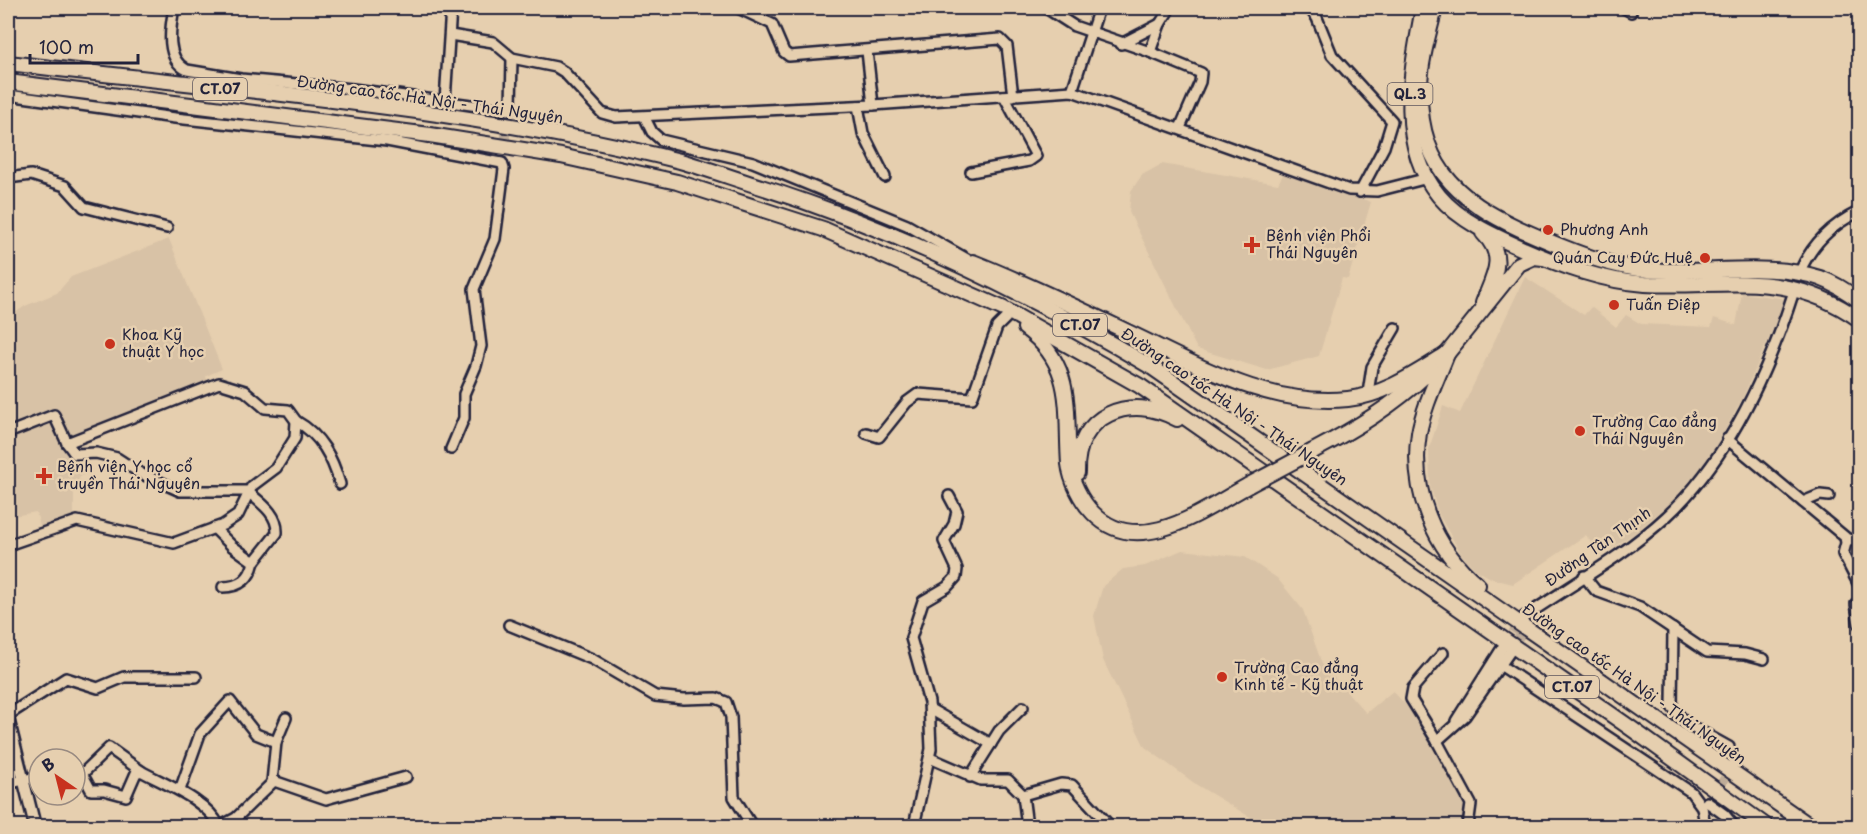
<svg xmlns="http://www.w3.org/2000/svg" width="1867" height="834" viewBox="0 0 1867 834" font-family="'Playpen Sans',sans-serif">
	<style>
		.built { fill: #d8c2a6 }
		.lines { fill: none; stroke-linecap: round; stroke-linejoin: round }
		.minor-tunnel { stroke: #bfac98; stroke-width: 9; stroke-dasharray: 9 4.5; stroke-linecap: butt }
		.minor-casing { stroke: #22223b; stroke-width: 14 }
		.major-casing { stroke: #22223b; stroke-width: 15 }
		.highway-casing { stroke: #22223b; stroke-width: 18 }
		.minor { stroke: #e6cfaf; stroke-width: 9 }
		.major { stroke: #e6cfaf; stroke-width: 10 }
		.highway { stroke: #e6cfaf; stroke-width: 14 }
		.highway-bridge-casing { stroke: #22223b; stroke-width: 18; stroke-linecap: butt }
		.highway-bridge { stroke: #e6cfaf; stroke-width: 14 }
		.poi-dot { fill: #c8321e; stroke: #e6cfaf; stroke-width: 2 }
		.labels { text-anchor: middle; stroke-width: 5; stroke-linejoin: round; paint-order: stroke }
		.shield { fill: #e6cfaf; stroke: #5d565e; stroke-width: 1.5 }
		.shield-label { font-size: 14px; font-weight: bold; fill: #22223b }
		.street-label { font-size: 15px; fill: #22223b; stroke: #e6cfaf }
		.poi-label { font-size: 15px; fill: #22223b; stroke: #e6cfaf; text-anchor: start }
	</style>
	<rect width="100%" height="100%" fill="#e6cfaf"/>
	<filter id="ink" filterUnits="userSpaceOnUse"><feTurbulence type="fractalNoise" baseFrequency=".0167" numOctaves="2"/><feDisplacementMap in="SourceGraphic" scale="12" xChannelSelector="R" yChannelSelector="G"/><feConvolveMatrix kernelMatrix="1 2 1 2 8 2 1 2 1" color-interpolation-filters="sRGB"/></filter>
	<g filter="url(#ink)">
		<!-- built -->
		<g class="built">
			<path d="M1162,164L1278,184L1284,172L1371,202L1348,279L1342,278L1319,356L1267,370L1197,349L1129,212L1131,191L1142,175Z"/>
			<path d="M169,239L222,369L206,376L208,383L83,434L68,437L56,410L8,428V318L25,306L57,293L71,277Z"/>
			<path d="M1525,277L1584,315L1591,307L1616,327L1626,315L1641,324L1711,327L1714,318L1736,325L1742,293L1786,299L1743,397L1710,458L1671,502L1636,532L1600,556L1586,535L1513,584L1493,579L1476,570L1461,554L1439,515L1430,486L1429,449L1443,406L1460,413Z"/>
			<path d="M47,421L55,425L84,474L79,478L83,491L74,492V517L63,524L41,529L36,512L8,517V436Z"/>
			<path d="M1182,550L1245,557L1277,578L1303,610L1322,664L1366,713L1393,691L1421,722L1462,793L1467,811L1464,826H1256L1250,817L1197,785L1145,747L1103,660L1094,616L1103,586L1123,569L1145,566Z"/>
		</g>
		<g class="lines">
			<!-- minor-tunnel -->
			<g class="minor-tunnel">
				<path d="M503,155L508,116"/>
				<path d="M1505,644L1522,619"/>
				<path d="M1511,650L1529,621"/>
				<path d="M1712,797L1732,767"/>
			</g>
			<defs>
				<g id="minor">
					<path d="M174,8C170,29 165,59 187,70L241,79L353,89L508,110L511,106L512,58"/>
					<path d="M738,8L772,24L784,52L789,56L1000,39L1007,46L1013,96"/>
					<path d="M1046,8L1074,26L1150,52L1160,24L1170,8"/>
					<path d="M1309,8L1317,18L1332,55L1392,121L1384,147L1360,192"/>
					<path d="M1624,8L1631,12"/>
					<path d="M450,35L493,42L512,58L556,67L564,72L602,113L616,117L873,105L1072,91L1349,190L1377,191L1428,178"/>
					<path d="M1121,44L1160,24"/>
					<path d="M867,51L873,105"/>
					<path d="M1150,52L1201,73L1200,82L1180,128"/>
					<path d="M1072,91L1099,8"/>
					<path d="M15,96L175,118L387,141L502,163L504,169L495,239L474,289L481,346L476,366L464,394V418L451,449"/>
					<path d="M445,101L451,8"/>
					<path d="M858,106L863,133L885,177"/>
					<path d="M645,118L652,132L661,140L753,162L907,225L967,259"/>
					<path d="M971,172L1029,161L1036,156L1004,96"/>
					<path d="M8,178L31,175L65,186L84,207L167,228"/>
					<path d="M1799,273C1812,244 1831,225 1860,211"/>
					<path d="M1368,393L1372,367L1395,328"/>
					<path d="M296,421C321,435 332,457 340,484"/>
					<path d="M8,433L54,415L67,443L219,383L245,391L265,408L288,410L296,421L295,438L276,468L252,486L238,515L223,525L174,543L77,521L8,545"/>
					<path d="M866,433L879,437L907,402L918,394L972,398L997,327L1006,318"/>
					<path d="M1727,439L1845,537L1846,543L1843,554L1860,587"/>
					<path d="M67,443L75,454L96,453L117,458L140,473L180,491H247C261,503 278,514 277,533L254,562L232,546L214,528"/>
					<path d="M1803,502L1820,495L1829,496"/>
					<path d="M1847,539L1860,541"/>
					<path d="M1584,576L1596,591L1640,607L1707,652L1745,654L1764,659"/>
					<path d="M223,587C240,587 250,579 254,562"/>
					<path d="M1524,617C1571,585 1624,556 1666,517C1730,458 1769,370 1795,288"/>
					<path d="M1859,624L1856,604L1860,600"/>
					<path d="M509,625L592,659L655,696L684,699L716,698L726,702L731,717L734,797L752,826"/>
					<path d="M1673,629L1672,707L1686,723L1729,747L1735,763"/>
					<path d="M1443,653L1413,688L1411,699L1437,741L1471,804L1468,826"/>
					<path d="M1494,661L1691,792L1702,807L1705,826"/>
					<path d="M930,709L991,744"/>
					<path d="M8,715L66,678L98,688L124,677H196"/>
					<path d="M1456,721L1504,645"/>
					<path d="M1437,741L1465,716L1511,650"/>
					<path d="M930,758L981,780H1008L1023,795L1061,784L1072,785L1110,826"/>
					<path d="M75,773L83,775L91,790H104L126,796L136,773L141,771C166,785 207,800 219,826"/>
					<path d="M82,774L109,748L141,771"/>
					<path d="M970,777L999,731L1023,707"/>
					<path d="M272,782L276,742L286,718"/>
					<path d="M8,784L39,776"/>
					<path d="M180,790L200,734L230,701L256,734L276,742"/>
					<path d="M1023,795L1027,826"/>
					<path d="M1707,802L1725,815L1734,826"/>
					<path d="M221,826L236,818L274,781L326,799L406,777"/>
					<path d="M914,826L931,749L929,702L911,638L923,601L947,587L956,577L957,569L944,541L954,524L957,511L949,496"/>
				</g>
				<path id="major" d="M8,718L35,826"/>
				<g id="highway">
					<path d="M1423,8C1412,68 1395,143 1439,196C1460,221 1494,236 1523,249C1562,266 1603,281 1645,284C1728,288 1787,268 1860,320"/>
					<path d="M1435,8C1429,33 1420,61 1420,88C1418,173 1466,206 1536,236C1571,251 1610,267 1649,270C1703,275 1769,261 1820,278C1834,283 1848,292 1860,301"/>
					<path d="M8,63C232,90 460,106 680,161C705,168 730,177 755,185C895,229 1027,293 1153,368L1810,826"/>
					<path d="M8,82L430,135L561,156L677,182L823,229L1004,309L1140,386L1632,729L1766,826"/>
					<path d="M1483,233C1507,257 1494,275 1483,303"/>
					<path d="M973,262C1026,283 1078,308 1130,333C1200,366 1268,407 1348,399C1385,395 1416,373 1447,354"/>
					<path d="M1025,328C1076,366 1065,410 1069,464C1071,481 1081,501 1093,513C1138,560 1205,509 1249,485"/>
					<path d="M1447,354C1437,380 1424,405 1419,433C1410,490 1434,549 1478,585"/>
					<path d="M1442,360L1519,264L1534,257L1543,258"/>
					<path d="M1313,451C1355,429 1393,406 1428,373"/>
					<path d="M1077,473C1075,414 1131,393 1177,419"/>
				</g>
			</defs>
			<!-- minor casing -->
			<use href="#minor" class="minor-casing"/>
			<!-- major casing -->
			<use href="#major" class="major-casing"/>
			<!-- highway casing -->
			<use href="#highway" class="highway-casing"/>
			<!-- minor -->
			<use href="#minor" class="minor"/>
			<!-- major -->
			<use href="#major" class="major"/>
			<!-- highway -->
			<use href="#highway" class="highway"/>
			<defs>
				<path id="highway-bridge" d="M1249,485L1313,451"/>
			</defs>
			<!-- highway-bridge casing -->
			<use href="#highway-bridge" class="highway-bridge-casing"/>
			<!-- highway-bridge -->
			<use href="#highway-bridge" class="highway-bridge"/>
		</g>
	</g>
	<!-- markers -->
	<g class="poi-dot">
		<circle cx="1548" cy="230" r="6"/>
		<path d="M1249 236h6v6h6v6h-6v6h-6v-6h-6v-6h6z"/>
		<circle cx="1705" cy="258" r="6"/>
		<circle cx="1614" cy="305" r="6"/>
		<circle cx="110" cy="344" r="6"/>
		<circle cx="1580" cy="431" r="6"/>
		<path d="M41 467h6v6h6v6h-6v6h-6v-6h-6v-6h6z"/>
		<circle cx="1222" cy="677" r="6"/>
	</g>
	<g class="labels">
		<!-- shield labels -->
		<g class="shield">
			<rect x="193" y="78" width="54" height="22" rx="4.5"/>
			<rect x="1387.5" y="83" width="45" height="22" rx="4.5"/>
			<rect x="1053" y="314" width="54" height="22" rx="4.5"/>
			<rect x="1545" y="676" width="54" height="22" rx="4.5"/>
		</g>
		<g class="shield-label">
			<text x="220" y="94">CT.07</text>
			<text x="1410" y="99">QL.3</text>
			<text x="1080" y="330">CT.07</text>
			<text x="1572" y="692">CT.07</text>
		</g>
		<!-- street labels -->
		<g class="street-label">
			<text transform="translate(430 100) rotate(8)" y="5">Đường cao tốc Hà Nội - Thái Nguyên</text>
			<text transform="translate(1234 407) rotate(34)" y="5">Đường cao tốc Hà Nội - Thái Nguyên</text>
			<text transform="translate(1598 547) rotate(-35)" y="5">Đường Tân Thịnh</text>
			<text transform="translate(1634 684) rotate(35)" y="5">Đường cao tốc Hà Nội - Thái Nguyên</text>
		</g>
		<!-- poi labels -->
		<g class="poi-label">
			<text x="1560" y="235">Phương Anh</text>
			<text x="1266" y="241">Bệnh viện Phổi<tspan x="1266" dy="17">Thái Nguyên</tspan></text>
			<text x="1693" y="263" text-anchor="end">Quán Cay Đức Huệ</text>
			<text x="1626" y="310">Tuấn Điệp</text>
			<text x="122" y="340">Khoa Kỹ<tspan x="122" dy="17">thuật Y học</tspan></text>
			<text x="1592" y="427">Trường Cao đẳng<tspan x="1592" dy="17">Thái Nguyên</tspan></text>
			<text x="57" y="472">Bệnh viện Y học cổ<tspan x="57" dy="17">truyền Thái Nguyên</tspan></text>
			<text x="1234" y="673">Trường Cao đẳng<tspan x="1234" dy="17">Kinh tế - Kỹ thuật</tspan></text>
		</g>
	</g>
	<!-- margin -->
	<rect width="1867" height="834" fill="none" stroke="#e6cfaf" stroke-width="30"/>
	<rect x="15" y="15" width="1837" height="804" fill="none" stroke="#22223b" stroke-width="2" filter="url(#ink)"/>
	<!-- north arrow -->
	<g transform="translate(57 777) rotate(325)"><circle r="28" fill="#e6cfaf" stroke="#988a81" stroke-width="1.5"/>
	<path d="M0-4.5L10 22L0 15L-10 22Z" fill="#c8321e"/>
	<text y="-9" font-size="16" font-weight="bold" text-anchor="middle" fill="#22223b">B</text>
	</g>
	<!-- scale -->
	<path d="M30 54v9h108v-9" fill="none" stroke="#22223b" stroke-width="3"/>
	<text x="39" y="54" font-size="18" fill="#22223b" stroke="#e6cfaf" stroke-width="4.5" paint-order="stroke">100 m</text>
</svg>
